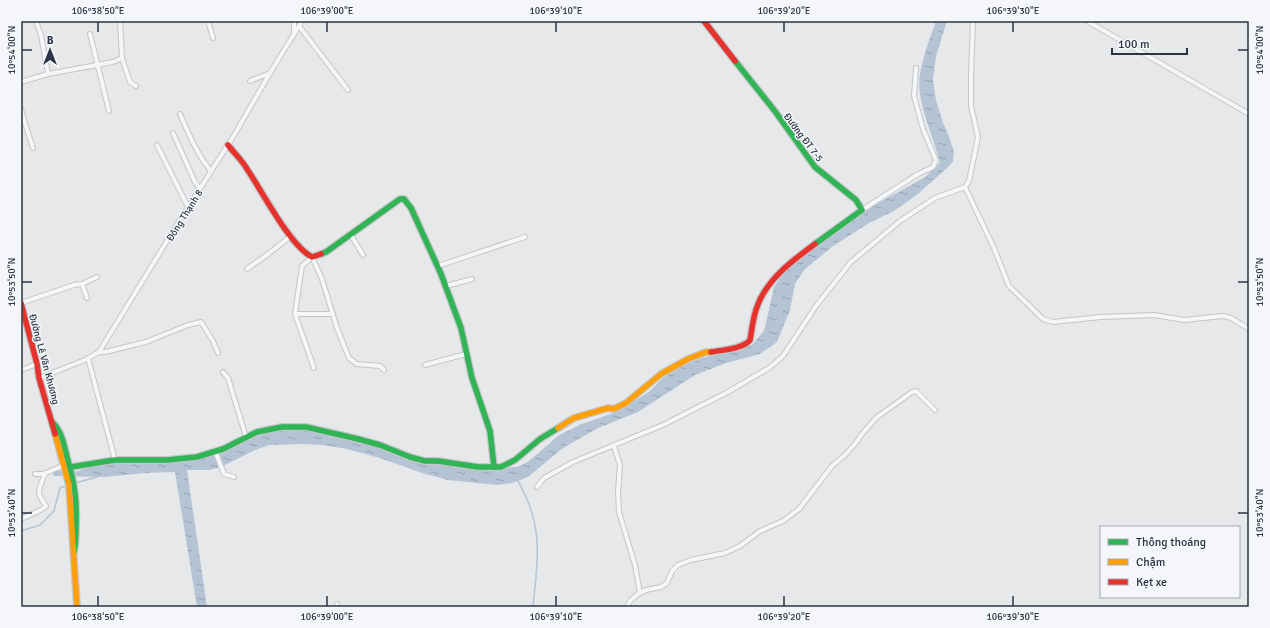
<svg xmlns="http://www.w3.org/2000/svg" width="1270" height="628" viewBox="0 0 1270 628" font-family="Signika,sans-serif">
	<style>
		.water { fill: url(#water-ripples) }
		.lines { fill: none; stroke-linecap: round; stroke-linejoin: round }
		.stream { stroke: #b4c4d5; stroke-width: 1.5 }
		.street-casing { stroke: #c4c6c8; stroke-width: 6 }
		.fast-casing { stroke: #c4c6c8; stroke-width: 8 }
		.slow-casing { stroke: #c4c6c8; stroke-width: 8 }
		.jam-casing { stroke: #c4c6c8; stroke-width: 8 }
		.street { stroke: #f5f6f7; stroke-width: 4 }
		.fast { stroke: #30b455; stroke-width: 5.5 }
		.slow { stroke: #ff9f0a; stroke-width: 5.5 }
		.jam { stroke: #e5322d; stroke-width: 5.5 }
		.ticks { fill: none; stroke: #2b3445; stroke-width: 1.5 }
		.labels { text-anchor: middle; stroke-width: 3; stroke-linejoin: round; paint-order: stroke }
		.street-label { font-size: 10px; fill: #2b3445; stroke: #f4f6f9 }
		.neatline { fill: none; stroke: #2b3445; stroke-width: 1.5 }
		.ticks-label { font-size: 10px; text-anchor: middle; fill: #2b3445 }
	</style>
	<defs>
		<pattern id="water-ripples" width="26" height="14" patternUnits="userSpaceOnUse"><rect width="26" height="14" fill="#b4c4d5"/><path d="M2 4q2-2 4 0t4 0M15 11q2-2 4 0t4 0" fill="none" stroke="#93a0af"/></pattern>
	</defs>
	<rect width="100%" height="100%" fill="#e6e8ea"/>
	<!-- water -->
	<path class="water" d="M936,21H947L936,56L933,80L936,100L943,123L948,134L954,152L953,162L946,169L919,193L894,211L869,223L833,246L804,270L795,284L790,310L777,342L760,354L726,363L695,375L638,412L598,428L563,448L528,477L512,483L497,485L448,480L422,473L380,458L347,449L323,445L303,444L269,445L255,450L223,466L210,470H187L207,607H197L175,472L145,473L105,477L53,476L54,471H79L96,463L205,457L220,453L232,448L246,438L269,430L309,428L429,460L467,468L517,467L526,463L535,456L559,435L582,424L619,411L650,391L663,378L682,366L702,358L752,345L764,331L774,287L787,268L844,226L875,205L925,177L940,163C934,137 915,100 920,74C923,56 930,38 936,21Z"/>
	<g class="lines">
		<!-- stream -->
		<g class="stream">
			<path d="M517,479C522,489 528,499 531,510C542,543 536,573 533,607"/>
			<path d="M75,483L97,477"/>
			<path d="M21,531L40,525L54,511L60,488L68,485"/>
		</g>
		<defs>
			<g id="street">
				<path d="M36,21L41,35L48,74"/>
				<path d="M208,21L213,38"/>
				<path d="M294,21V32"/>
				<path d="M1087,21L1249,114"/>
				<path d="M299,26L348,90"/>
				<path d="M90,34L109,111"/>
				<path d="M122,58L130,82L136,86"/>
				<path d="M250,81L270,73"/>
				<path d="M21,82L48,74L113,62L122,58L120,21"/>
				<path d="M21,109L24,120"/>
				<path d="M180,114C189,135 197,154 211,171"/>
				<path d="M21,121L24,120L33,148"/>
				<path d="M173,133L195,182L200,189"/>
				<path d="M157,145L188,207"/>
				<path d="M965,187L994,248L1009,286L1043,319L1053,322L1101,317L1154,315L1184,320L1223,316L1231,318L1249,329"/>
				<path d="M862,210L918,174L933,167L936,160L923,129L914,96L916,68"/>
				<path d="M351,235L363,255"/>
				<path d="M438,266L525,237"/>
				<path d="M247,269L268,254L291,236"/>
				<path d="M82,284L97,277"/>
				<path d="M446,286L472,279"/>
				<path d="M21,303L74,285L82,284L87,298"/>
				<path d="M295,314H333"/>
				<path d="M99,352H105L146,342L188,325L201,322L213,341L218,353"/>
				<path d="M88,358L115,460"/>
				<path d="M425,365L466,354"/>
				<path d="M314,368L295,314L302,266L312,257L322,279L337,328L349,358L357,364L380,366L384,370"/>
				<path d="M21,370L37,364"/>
				<path d="M223,372L228,378L246,437"/>
				<path d="M39,378L85,360L99,352L178,223L233,137L270,73L302,21"/>
				<path d="M614,446L620,465L618,492L619,512L635,565L640,593"/>
				<path d="M216,453L224,474L234,477"/>
				<path d="M35,474H44L64,465"/>
				<path d="M537,487L544,478L573,462L663,425L726,393L769,368L783,356L816,306L851,262L900,221L935,198L965,187L969,181L978,137L971,106V75L973,21"/>
				<path d="M21,519L41,510L46,506C34,489 40,490 45,473"/>
				<path d="M337,607V604"/>
				<path d="M627,607L630,601L638,594L646,590L661,587L667,583L672,571L678,565L691,560L725,553L740,546L760,531L783,521L799,509L832,466L845,455L855,444L862,434L876,418L912,392L916,391L935,410"/>
			</g>
			<g id="fast">
				<path d="M735,61L774,110L815,167L856,200L862,210L815,244"/>
				<path d="M321,254L326,252L400,199H404L411,208L441,274L461,328L472,378L490,431L494,467"/>
				<path d="M53,423C62,432 64,445 67,457C74,482 77,497 76,524C76,534 76,543 74,552"/>
				<path d="M71,467L115,460H167L197,457L223,449L257,432L282,427H306L358,439L380,445L410,457L425,461H438L478,467H501L515,460L540,439L558,428"/>
			</g>
			<g id="slow">
				<path d="M558,428L574,418L608,408L614,409L626,403L661,374L688,359L706,352H711"/>
				<path d="M55,434L69,485L77,607"/>
			</g>
			<g id="jam">
				<path d="M704,21L735,61"/>
				<path d="M228,145C234,153 242,160 247,169C262,191 290,246 312,257L321,254"/>
				<path d="M21,303L37,364L39,378L55,434"/>
				<path d="M711,352C722,350 743,349 750,340C752,329 753,317 757,307C766,280 793,260 815,244"/>
			</g>
		</defs>
		<!-- street casing -->
		<use href="#street" class="street-casing"/>
		<!-- fast casing -->
		<use href="#fast" class="fast-casing"/>
		<!-- slow casing -->
		<use href="#slow" class="slow-casing"/>
		<!-- jam casing -->
		<use href="#jam" class="jam-casing"/>
		<!-- street -->
		<use href="#street" class="street"/>
		<!-- fast -->
		<use href="#fast" class="fast"/>
		<!-- slow -->
		<use href="#slow" class="slow"/>
		<!-- jam -->
		<use href="#jam" class="jam"/>
	</g>
	<!-- ticks -->
	<path class="ticks" d="M98,22V32M327,22V32M556,22V32M784,22V32M1013,22V32M22,50H32M1238,50H1248M22,282H32M1238,282H1248M22,513H32M1238,513H1248M98,596V606M327,596V606M556,596V606M784,596V606M1013,596V606"/>
	<g class="labels">
		<!-- street labels -->
		<g class="street-label">
			<text transform="translate(804 137) rotate(53)" y="4">Đường ĐT 7-5</text>
			<text transform="translate(184 215) rotate(-58)" y="4">Đông Thạnh 8</text>
			<text transform="translate(45 359) rotate(75)" y="4">Đường Lê Văn Khương</text>
		</g>
	</g>
	<!-- border -->
	<rect width="1270" height="628" fill="none" stroke="#f4f6f9" stroke-width="44"/>
	<!-- legend -->
	<rect x="1100" y="526" width="140" height="72" fill="#f4f6f9" stroke="#a4a8b1"/>
	<rect x="1108" y="539" width="20" height="6" fill="#30b455" stroke="#a4a8b1"/>
	<text x="1136" y="546" font-size="12" fill="#2b3445">Thông thoáng</text>
	<rect x="1108" y="559" width="20" height="6" fill="#ff9f0a" stroke="#a4a8b1"/>
	<text x="1136" y="566" font-size="12" fill="#2b3445">Chậm</text>
	<rect x="1108" y="579" width="20" height="6" fill="#e5322d" stroke="#a4a8b1"/>
	<text x="1136" y="586" font-size="12" fill="#2b3445">Kẹt xe</text>
	<!-- north arrow -->
	<g transform="translate(50 50)" stroke="#f4f6f9" stroke-width="3" paint-order="stroke">
	<path d="M0-3L7 15L0 10L-7 15Z" fill="#2b3445"/>
	<text y="-6" font-size="11" font-weight="bold" text-anchor="middle" fill="#2b3445">B</text>
	</g>
	<!-- scale -->
	<path d="M1112 48v6h75v-6" fill="none" stroke="#2b3445" stroke-width="2"/>
	<text x="1118" y="48" font-size="12" fill="#2b3445" stroke="#f4f6f9" stroke-width="3" paint-order="stroke">100 m</text>
	<rect x="22" y="22" width="1226" height="584" class="neatline"/>
	<g class="ticks-label">
		<text x="98" y="14">106°38'50"E</text>
		<text x="327" y="14">106°39'00"E</text>
		<text x="556" y="14">106°39'10"E</text>
		<text x="784" y="14">106°39'20"E</text>
		<text x="1013" y="14">106°39'30"E</text>
		<text transform="translate(11 50) rotate(-90)" y="4">10°54'00"N</text>
		<text transform="translate(1259 50) rotate(-90)" y="4">10°54'00"N</text>
		<text transform="translate(11 282) rotate(-90)" y="4">10°53'50"N</text>
		<text transform="translate(1259 282) rotate(-90)" y="4">10°53'50"N</text>
		<text transform="translate(11 513) rotate(-90)" y="4">10°53'40"N</text>
		<text transform="translate(1259 513) rotate(-90)" y="4">10°53'40"N</text>
		<text x="98" y="620">106°38'50"E</text>
		<text x="327" y="620">106°39'00"E</text>
		<text x="556" y="620">106°39'10"E</text>
		<text x="784" y="620">106°39'20"E</text>
		<text x="1013" y="620">106°39'30"E</text>
	</g>
</svg>
